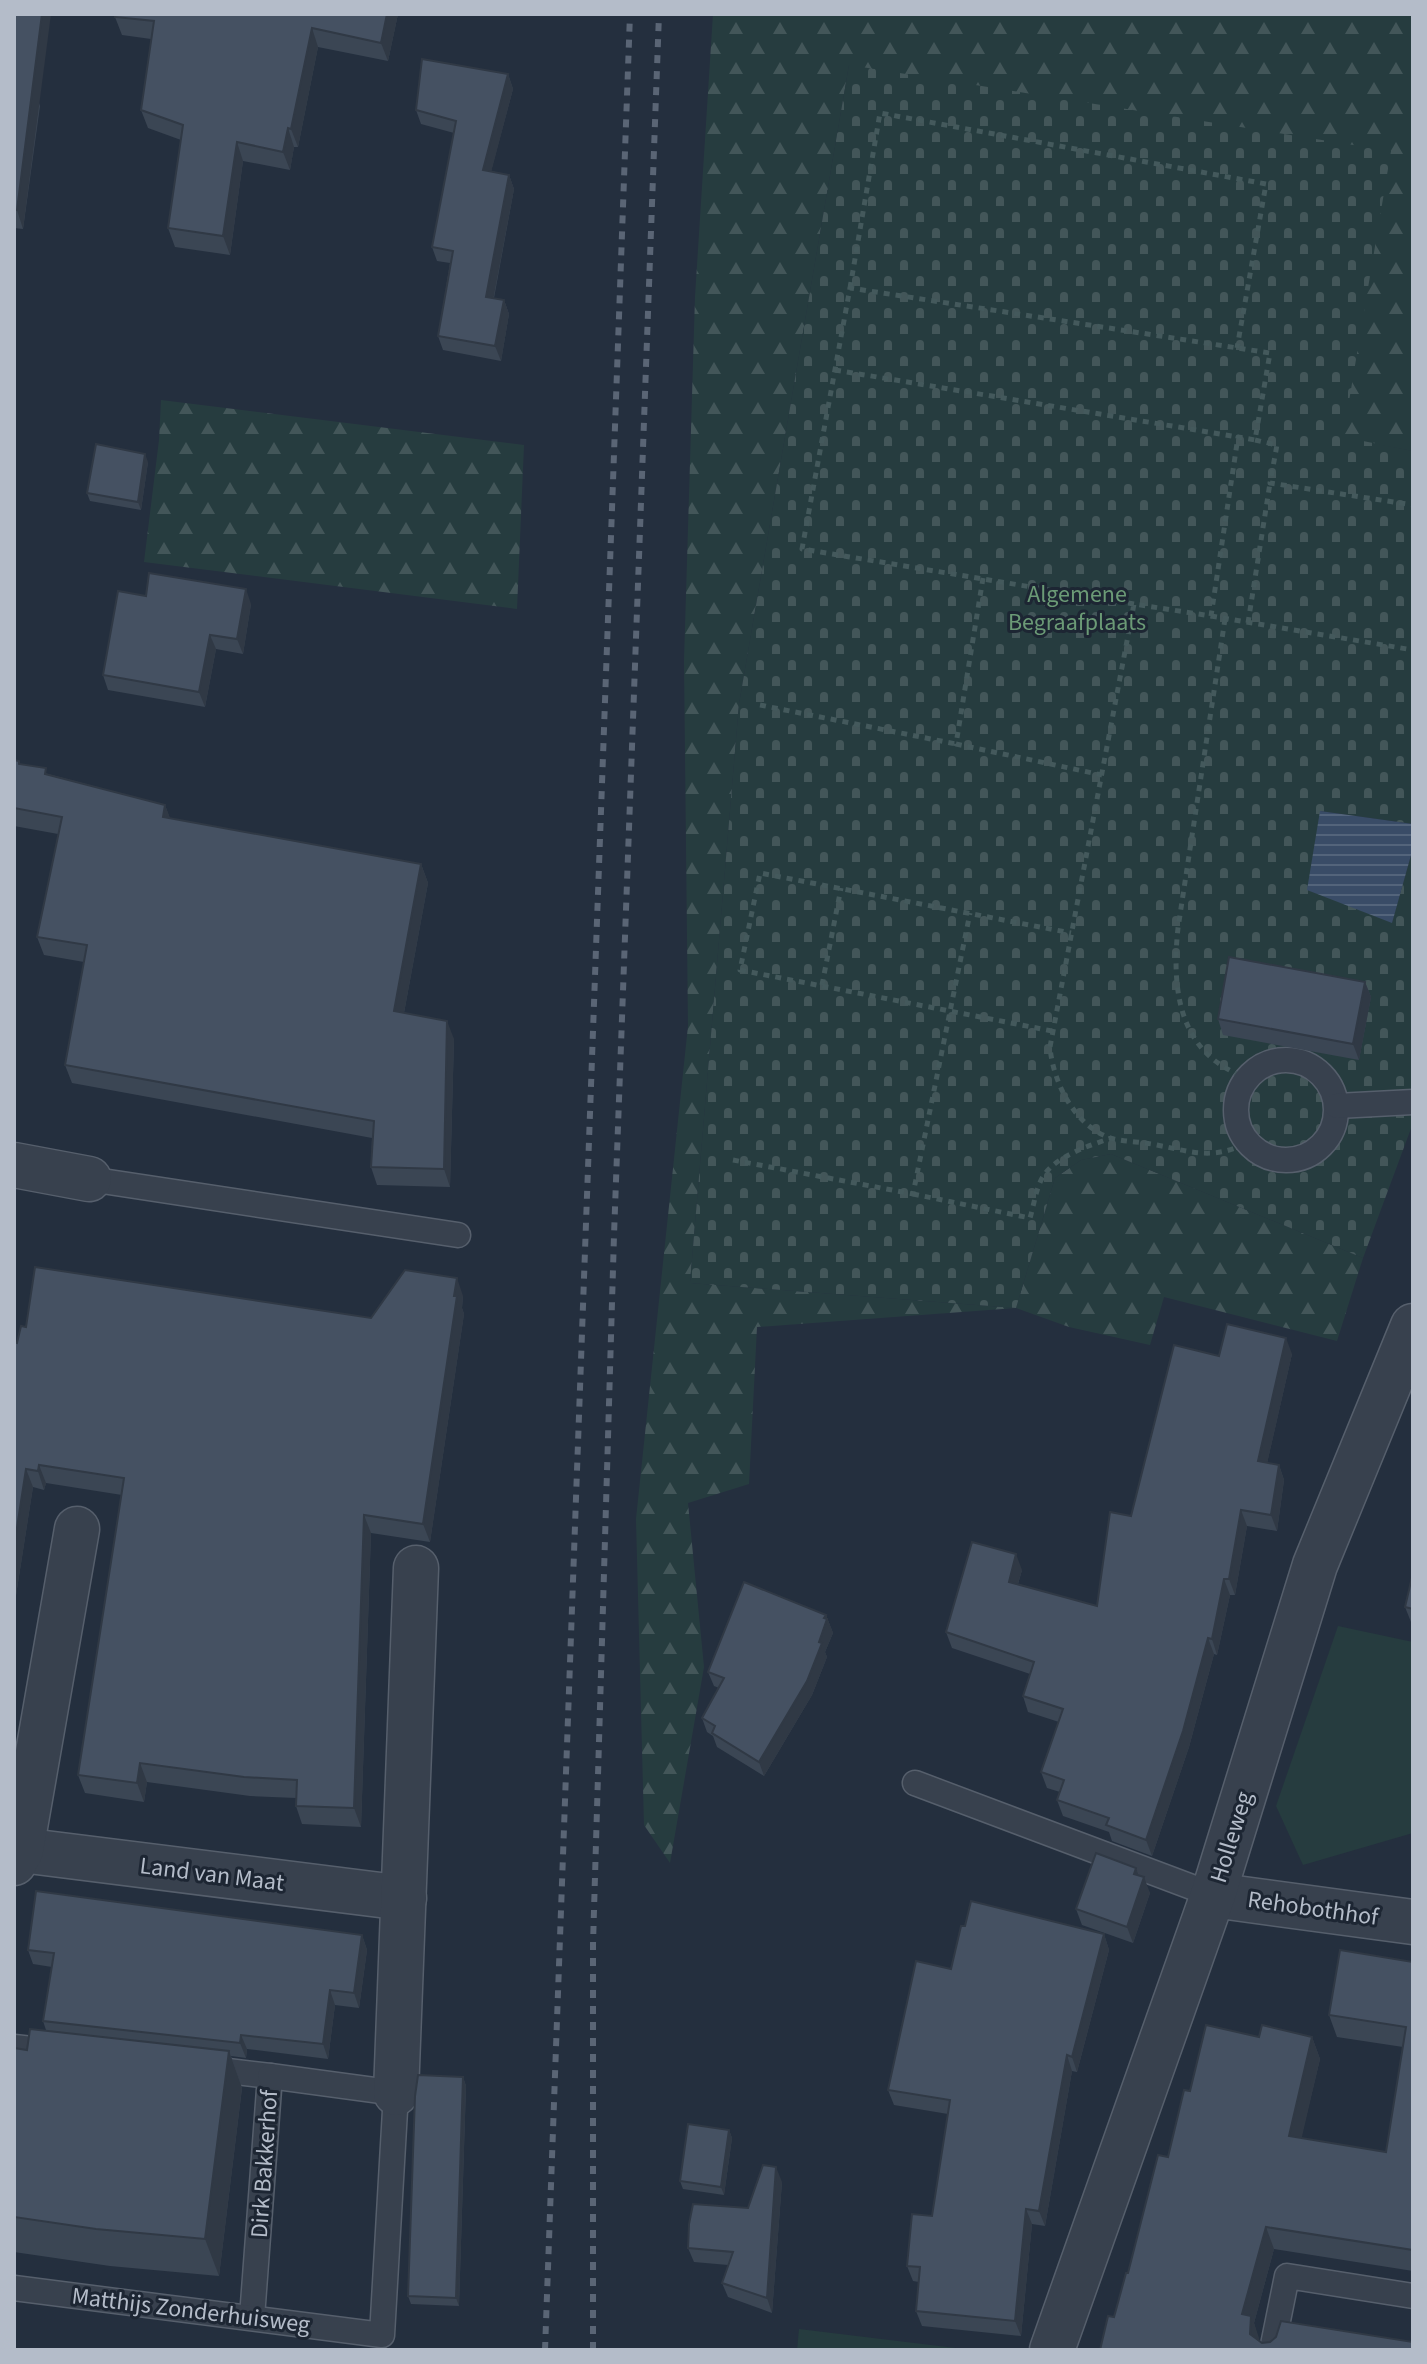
<svg xmlns="http://www.w3.org/2000/svg" width="1427" height="2364" viewBox="0 0 1427 2364" font-family="'Source Sans 3',sans-serif">
	<style>
		.green { fill: #263c3f }
		.forest { fill: url(#forest-firs) }
		.cemetery { fill: url(#cemetery-stones) }
		.water { fill: url(#water-rules) }
		.lines { fill: none; stroke-linecap: round; stroke-linejoin: round }
		.lane-casing { stroke: #565f6c; stroke-width: 27 }
		.street-casing { stroke: #565f6c; stroke-width: 47 }
		.path { stroke: #44595c; stroke-width: 5; stroke-dasharray: 6 6; stroke-linecap: butt }
		.lane { stroke: #38414e; stroke-width: 24 }
		.street { stroke: #38414e; stroke-width: 44 }
		.rail { stroke: #5a6575; stroke-width: 6; stroke-dasharray: 8 8; stroke-linecap: butt }
		.wall { fill: #3b4654 }
		.shaded-wall { fill: #303945 }
		.building { fill: #455162; stroke: #303945; stroke-width: 2 }
		.labels { text-anchor: middle; stroke-width: 6; stroke-linejoin: round; paint-order: stroke }
		.park-label { font-size: 24px; fill: #6b9a76; stroke: #1d2633 }
		.street-label { font-size: 24px; fill: #b4bcc9; stroke: #1d2633 }
	</style>
	<defs>
		<pattern id="forest-firs" width="22" height="20" patternUnits="userSpaceOnUse" patternTransform="scale(2)"><rect width="22" height="20" fill="#263c3f"/><path d="M5 1l3.5 6h-7zM16 11l3.5 6h-7z" fill="#435659"/></pattern>
		<pattern id="cemetery-stones" width="16" height="16" patternUnits="userSpaceOnUse" patternTransform="scale(2)"><rect width="16" height="16" fill="#263c3f"/><path d="M2 7V4a2 2 0 0 1 4 0v3zM10 15v-3a2 2 0 0 1 4 0v3z" fill="#435659"/></pattern>
		<pattern id="water-rules" width="6" height="5" patternUnits="userSpaceOnUse" patternTransform="scale(2)"><rect width="6" height="5" fill="#394c67"/><path d="M0 2.5h6" fill="none" stroke="#53647b"/></pattern>
	</defs>
	<rect width="100%" height="100%" fill="#242f3e"/>
	<!-- green -->
	<g class="green">
		<path d="M1338,1626L1413,1642V1833L1303,1865L1276,1806Z"/>
		<path d="M799,2329L972,2350H797Z"/>
	</g>
	<!-- forest -->
	<g class="forest">
		<path d="M713,14H1413V451L1343,438L849,65L739,704L690,1283L1016,1308L1055,1178L1081,1160L1111,1154L1363,1258L1337,1341L1164,1297L1150,1345L1069,1327L1016,1308L757,1327L749,1484L688,1503L704,1667L670,1863L644,1825L636,1519L688,1026L684,661L695,297Z"/>
		<path d="M161,400L524,445L517,609L144,562L159,440Z"/>
	</g>
	<!-- cemetery -->
	<path class="cemetery" d="M849,65L1391,151L1343,437L1413,451V824L1320,811L1392,922L1413,848V1123L1363,1258L1111,1154L1081,1160L1055,1178L1016,1308L690,1283L739,704Z"/>
	<!-- water -->
	<path class="water" d="M1320,811L1413,824V848L1392,923L1307,890Z"/>
	<g class="lines">
		<defs>
			<g id="lane">
				<circle cx="1286" cy="1110" r="50"/>
				<path d="M1337,1106L1413,1102"/>
				<path d="M89,1179L458,1235"/>
				<path d="M915,1783L1213,1895"/>
				<path d="M14,2047L59,2052"/>
				<path d="M203,2068L270,2076L252,2317"/>
				<path d="M14,2288L382,2335L396,2093L270,2076"/>
				<path d="M1272,2350L1287,2276L1413,2296"/>
			</g>
			<g id="street">
				<path d="M14,1165L89,1179"/>
				<path d="M21,1850L404,1898"/>
				<path d="M14,1863L21,1850L77,1529"/>
				<path d="M1213,1895L1413,1922"/>
				<path d="M396,2093L416,1568"/>
				<path d="M1052,2350L1213,1895L1315,1565L1413,1326"/>
			</g>
		</defs>
		<!-- lane casing -->
		<use href="#lane" class="lane-casing"/>
		<!-- street casing -->
		<use href="#street" class="street-casing"/>
		<!-- path -->
		<g class="path">
			<path d="M850,288L880,113L1266,184L1237,348"/>
			<path d="M835,370L1238,437"/>
			<path d="M1255,440L1277,445L1270,483L1413,505"/>
			<path d="M983,578L956,744L1102,775"/>
			<path d="M1134,604L802,549L850,288L1270,353L1255,440L1238,437L1211,616L1134,604L1050,1047C1053,1083 1076,1129 1114,1139C1128,1142 1143,1142 1157,1145C1192,1152 1213,1160 1247,1143"/>
			<path d="M1211,616L1413,650"/>
			<path d="M1225,619L1178,928C1173,974 1175,1029 1214,1060C1224,1068 1236,1073 1246,1080"/>
			<path d="M1248,623L1270,483"/>
			<path d="M760,705L956,744"/>
			<path d="M822,985L841,888"/>
			<path d="M1052,1031L740,970L760,873L1071,933"/>
			<path d="M733,1160L913,1194L970,913"/>
			<path d="M913,1194L1030,1218C1034,1205 1036,1187 1044,1175C1058,1155 1089,1146 1111,1138"/>
		</g>
		<!-- lane -->
		<use href="#lane" class="lane"/>
		<!-- street -->
		<use href="#street" class="street"/>
		<!-- rail -->
		<g class="rail">
			<path d="M545,2350L630,14"/>
			<path d="M593,2350V1944L614,1235L659,14"/>
		</g>
	</g>
	<!-- wall -->
	<g class="wall">
		<path d="M14,14L40,106L23,229L14,228Z"/>
		<path d="M398,14L388,61L318,47L298,147H294L290,170L243,161L230,255L175,247L168,228L181,140L148,128L141,110L151,39L122,35L115,17Z"/>
		<path d="M508,74L513,89L491,171L509,175L514,189L494,298L504,300L509,314L501,361L443,350L438,336L450,263L437,261L432,247L454,133L421,124L416,110Z"/>
		<path d="M148,462L141,510L90,501L87,493Z"/>
		<path d="M146,596L251,604L243,654L216,649L205,707L108,690L103,675Z"/>
		<path d="M14,760L19,761L20,764L48,774L165,805L170,819L421,864L428,883L404,1013L454,1039L450,1187L377,1185L371,1167L372,1138L72,1083L65,1065L84,962L44,955L37,937L58,834L14,826Z"/>
		<path d="M1365,982L1371,997L1359,1060L1223,1035L1218,1019Z"/>
		<path d="M463,1296L462,1308L464,1314L430,1542L371,1533L361,1827L302,1824L296,1806V1798L250,1796L147,1782L144,1802L85,1793L78,1775L122,1495L46,1483L44,1490L33,1487L14,1608V1342L17,1343L26,1327L371,1318Z"/>
		<path d="M1292,1354L1267,1463L1279,1465L1284,1480L1277,1531L1247,1526L1235,1595H1230L1217,1655L1214,1654L1189,1747L1152,1856L1112,1841L1109,1832L1063,1816L1057,1800L1060,1792L1047,1788L1041,1772L1059,1722L1028,1712L1023,1696L1030,1674L952,1648L946,1632L1022,1570L1018,1584L1097,1606L1131,1516L1219,1356Z"/>
		<path d="M1413,1573V1627L1405,1607Z"/>
		<path d="M826,1615L833,1633L825,1652L827,1657L812,1695L764,1776L717,1747L713,1736L707,1732L702,1718L719,1688L714,1686L708,1672Z"/>
		<path d="M1136,1868L1139,1875L1150,1893L1133,1943L1082,1925L1076,1909Z"/>
		<path d="M1104,1934L1109,1950L1077,2072L1072,2071L1045,2226L1032,2224L1021,2336L922,2326L916,2311L919,2282L913,2281L907,2266L932,2216L948,2114L894,2105L888,2090L951,1969Z"/>
		<path d="M362,1935L367,1950L359,2008L335,2005L328,2059L247,2049L246,2058L231,2056L242,2088L219,2276L110,2266L14,2252V2048L27,2050L46,2030L43,2021L52,1967L33,1964L28,1950Z"/>
		<path d="M1413,1962V2271L1274,2249L1254,2323L1259,2341L1262,2343L1413,2342L1100,2350L1114,2317L1190,2091L1259,2037H1312L1320,2059L1301,2138L1386,2152L1403,2047L1337,2037L1329,2015Z"/>
		<path d="M463,2077L466,2086L459,2306L411,2304L408,2296Z"/>
		<path d="M729,2130L732,2138L724,2195L683,2189L680,2181Z"/>
		<path d="M782,2182L772,2313L728,2297L722,2283L728,2265L694,2262L688,2248L748,2208Z"/>
	</g>
	<!-- shaded-wall -->
	<g class="shaded-wall">
		<path d="M42,14H51L23,229L17,210Z"/>
		<path d="M387,14H398L388,61L381,43Z"/>
		<path d="M312,28L318,47L298,147L291,129Z"/>
		<path d="M508,74L513,89L488,184L483,170Z"/>
		<path d="M288,128L294,147L290,170L283,152Z"/>
		<path d="M237,142L243,161L230,255L223,236Z"/>
		<path d="M509,175L514,189L491,311L486,297Z"/>
		<path d="M504,300L509,314L501,361L495,346Z"/>
		<path d="M145,454L148,462L141,510L138,502Z"/>
		<path d="M246,589L251,604L243,654L237,639Z"/>
		<path d="M210,635L216,649L205,707L199,692Z"/>
		<path d="M165,805L172,823L163,817Z"/>
		<path d="M421,864L428,883L401,1029L394,1011Z"/>
		<path d="M1365,982L1371,997L1359,1060L1353,1044Z"/>
		<path d="M447,1021L454,1039L450,1187L444,1169Z"/>
		<path d="M457,1278L463,1296L462,1308L464,1314L430,1542L423,1524Z"/>
		<path d="M1286,1338L1292,1354L1264,1477L1258,1461Z"/>
		<path d="M39,1465L46,1483L44,1490L38,1471Z"/>
		<path d="M1279,1465L1284,1480L1277,1531L1271,1515Z"/>
		<path d="M26,1469L33,1487L14,1608V1547Z"/>
		<path d="M1241,1510L1247,1526L1235,1595L1229,1579Z"/>
		<path d="M364,1515L371,1533L361,1827L354,1808Z"/>
		<path d="M1016,1554L1022,1570L1014,1597L1009,1582Z"/>
		<path d="M1224,1579L1230,1595L1217,1655L1212,1639Z"/>
		<path d="M826,1615L833,1633L825,1652L827,1657L812,1695L764,1776L759,1762L819,1642Z"/>
		<path d="M1208,1638L1214,1654L1189,1747L1152,1856L1146,1840Z"/>
		<path d="M140,1763L147,1782L144,1802L137,1783Z"/>
		<path d="M1136,1868L1142,1884L1144,1877L1150,1893L1133,1943L1127,1927L1134,1874Z"/>
		<path d="M1104,1934L1109,1950L1077,2072L1072,2057Z"/>
		<path d="M362,1935L367,1950L359,2008L354,1993Z"/>
		<path d="M330,1990L335,2005L328,2059L323,2044Z"/>
		<path d="M241,2035L247,2049L246,2058L240,2043Z"/>
		<path d="M1312,2037L1320,2059L1297,2158L1289,2136Z"/>
		<path d="M229,2051L242,2088L219,2276L205,2239Z"/>
		<path d="M1067,2055L1072,2071L1045,2226L1039,2211Z"/>
		<path d="M463,2077L466,2086L459,2306L456,2298Z"/>
		<path d="M729,2130L732,2138L724,2195L721,2187Z"/>
		<path d="M776,2167L782,2182L772,2313L767,2298Z"/>
		<path d="M1026,2209L1032,2224L1021,2336L1015,2321Z"/>
		<path d="M1266,2227L1274,2249L1254,2323L1259,2338L1258,2350L1242,2314Z"/>
	</g>
	<!-- building -->
	<g class="building">
		<path d="M14,14H42L17,210H14Z"/>
		<path d="M116,14H387L381,43L312,28L291,129L288,128L283,152L237,142L223,236L168,228L183,125L141,110L154,21L115,17Z"/>
		<path d="M422,59L508,74L483,170L509,175L486,297L504,300L495,346L438,336L453,251L432,247L456,121L416,110Z"/>
		<path d="M96,444L145,454L138,502L87,493Z"/>
		<path d="M149,573L246,589L237,639L210,635L199,692L103,675L118,591L146,596Z"/>
		<path d="M14,760L19,761V764L46,768L45,774L165,805L163,817L421,864L394,1011L447,1021L444,1169L371,1167L374,1121L65,1065L87,945L37,937L62,817L14,808Z"/>
		<path d="M1229,957L1365,982L1353,1044L1218,1019Z"/>
		<path d="M35,1267L371,1318L405,1270L457,1278L454,1296H457L423,1524L364,1515L354,1808L296,1806L297,1780L244,1777L140,1763L137,1783L78,1775L124,1478L39,1465L38,1471L26,1469L14,1547V1342L17,1343L21,1326L26,1327Z"/>
		<path d="M1227,1324L1286,1338L1258,1461L1279,1465L1271,1515L1241,1510L1229,1579H1224L1212,1639L1208,1638L1183,1731L1146,1840L1106,1825L1109,1818L1057,1800L1064,1780L1041,1772L1063,1709L1023,1696L1034,1662L946,1632L972,1542L1016,1554L1009,1582L1097,1606L1110,1512L1131,1516L1174,1345L1219,1356Z"/>
		<path d="M1413,1573V1609L1405,1607Z"/>
		<path d="M744,1582L826,1615L824,1618L827,1619L819,1642L822,1643L807,1681L759,1762L712,1733L715,1726L702,1718L724,1678L708,1672Z"/>
		<path d="M1096,1853L1136,1868L1134,1874L1144,1877L1127,1927L1076,1909Z"/>
		<path d="M36,1891L362,1935L354,1993L330,1990L323,2044L241,2035L240,2043L43,2021L54,1953L28,1950Z"/>
		<path d="M971,1901L1104,1934L1072,2057L1067,2055L1039,2211L1026,2209L1015,2321L916,2311L920,2267L907,2266L912,2214L932,2216L950,2100L888,2090L916,1961L951,1969L961,1926H965Z"/>
		<path d="M1340,1950L1413,1962V2250L1266,2227L1242,2314L1251,2316L1250,2334L1262,2343L1270,2342L1276,2337L1281,2321L1413,2342V2350H1100L1108,2316L1114,2317L1126,2273H1128L1158,2155L1168,2157L1184,2090L1190,2091L1206,2025L1259,2037L1262,2025L1312,2037L1289,2136L1386,2152L1406,2027L1329,2015Z"/>
		<path d="M30,2029L229,2051L205,2239L96,2229L14,2217V2048L27,2050Z"/>
		<path d="M418,2075L463,2077L456,2298L408,2296L415,2096Z"/>
		<path d="M688,2124L729,2130L721,2187L680,2181Z"/>
		<path d="M763,2165L776,2167L767,2298L722,2283L733,2252L688,2248L689,2224L693,2204L748,2208Z"/>
	</g>
	<g class="labels">
		<!-- park labels -->
		<g class="park-label">
			<text x="1077" y="602">Algemene<tspan x="1077" dy="28">Begraafplaats</tspan></text>
		</g>
		<!-- street labels -->
		<g class="street-label">
			<text transform="translate(1231 1837) rotate(-73)" y="8">Holleweg</text>
			<text transform="translate(212 1874) rotate(7)" y="8">Land van Maat</text>
			<text transform="translate(1313 1908) rotate(8)" y="8">Rehobothhof</text>
			<text transform="translate(264 2164) rotate(-86)" y="8">Dirk Bakkerhof</text>
			<text transform="translate(191 2310) rotate(7)" y="8">Matthijs Zonderhuisweg</text>
		</g>
	</g>
	<!-- border -->
	<rect width="1427" height="2364" fill="none" stroke="#b4bcc9" stroke-width="32"/>
</svg>
